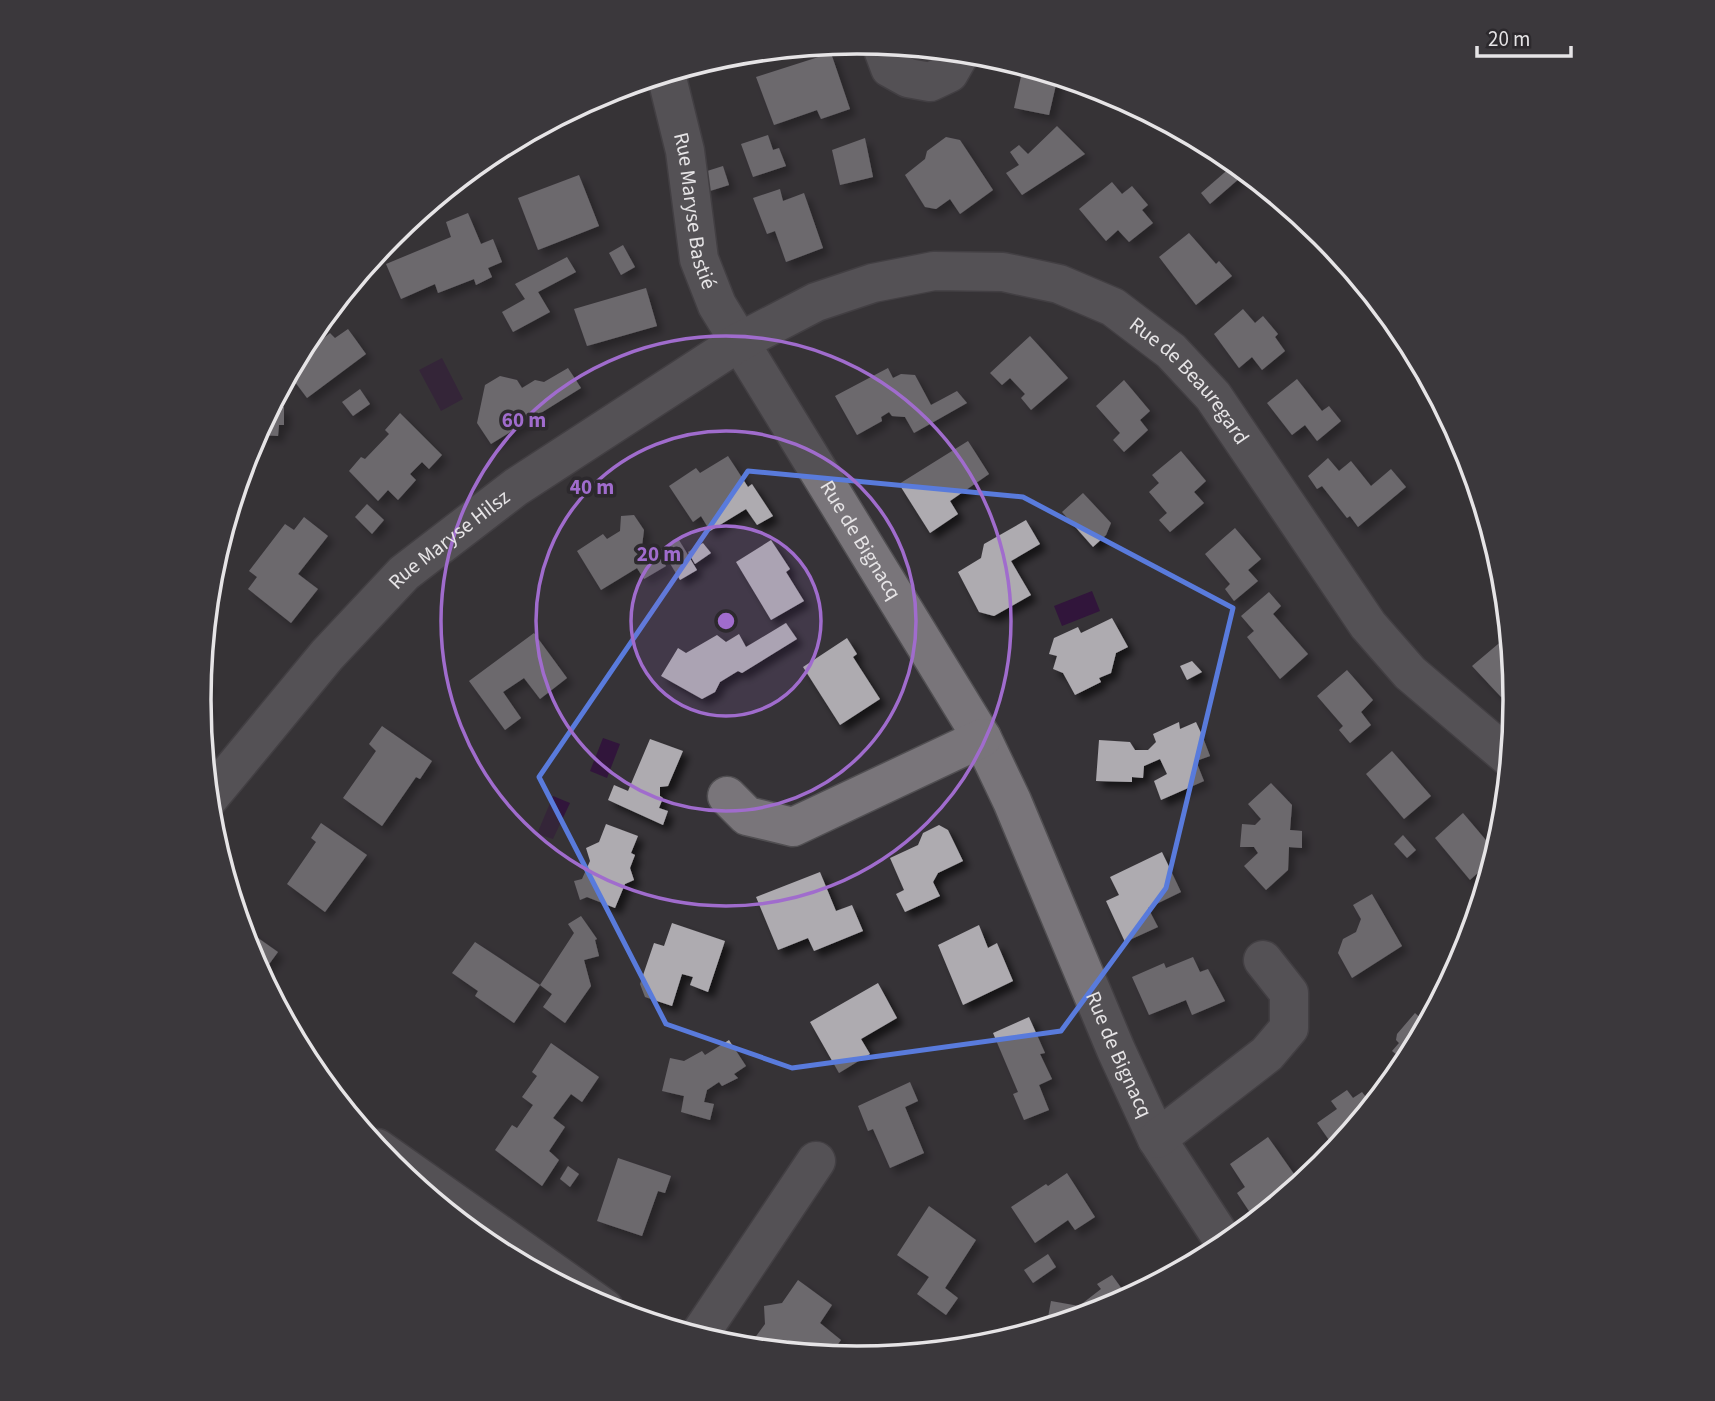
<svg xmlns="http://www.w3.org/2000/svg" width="1715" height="1401" viewBox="0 0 1715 1401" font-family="'Source Sans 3',sans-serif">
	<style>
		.green { fill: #4a5233 }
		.water { fill: #31153b }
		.building { fill: #aeabb0; filter: url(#shadow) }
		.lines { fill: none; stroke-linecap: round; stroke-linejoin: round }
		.minor-casing { stroke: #514f52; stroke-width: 41 }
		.minor { stroke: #79757a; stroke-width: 38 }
		.marked { fill: none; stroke: #597bdc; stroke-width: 5; stroke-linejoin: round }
		.ring { fill: none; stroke: #a06ccd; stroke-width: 3.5 }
		.labels { text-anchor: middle; stroke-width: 7; stroke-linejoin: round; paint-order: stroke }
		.street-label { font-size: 21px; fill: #e6e4e6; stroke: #2c292d }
		.rim { fill: none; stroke: #e6e4e6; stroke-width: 3.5 }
		.centre { fill: #a06ccd; stroke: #2c292d; stroke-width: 3.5 }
		.ring-label { font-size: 21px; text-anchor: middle; font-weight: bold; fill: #a06ccd; stroke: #2c292d; stroke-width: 7; stroke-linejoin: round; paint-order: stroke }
	</style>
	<defs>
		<filter id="shadow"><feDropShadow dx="6" dy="6" stdDeviation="3.5" flood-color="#0009"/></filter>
	</defs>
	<rect width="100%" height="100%" fill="#363337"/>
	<!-- green -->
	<path class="green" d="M1337,251L1405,335L1428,378L1403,353Z"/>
	<!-- water -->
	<g class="water">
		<path d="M442,358L463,399L441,411L419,370Z"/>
		<path d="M1092,591L1100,611L1062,626L1054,606Z"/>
		<path d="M603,738L620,744L607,778L590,771Z"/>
		<path d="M553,796L570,803L553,839L537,834Z"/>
	</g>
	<!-- building -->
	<g class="building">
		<path d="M831,53L850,109L821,119L817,110L774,125L756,77Z"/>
		<path d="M1017,64L1058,76L1049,115L1014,108L1022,72L1016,70Z"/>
		<path d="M1057,126L1085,154L1022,195L1006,173L1019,165L1010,152L1019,145L1028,154Z"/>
		<path d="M1188,134L1203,142L1198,146Z"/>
		<path d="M768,135L773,150L779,148L786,166L753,177L741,144Z"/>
		<path d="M946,137L960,140L993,190L960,214L950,199L936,209L925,207L905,175L925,159L927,151Z"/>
		<path d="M865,138L873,177L840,185L832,150Z"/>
		<path d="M723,166L729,185L710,191L704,172Z"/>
		<path d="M1232,166L1241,177L1210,204L1201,193Z"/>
		<path d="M579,175L599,226L538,250L518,198Z"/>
		<path d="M1112,182L1122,194L1132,186L1148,205L1142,210L1153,223L1129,242L1118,230L1106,241L1079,209Z"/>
		<path d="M780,189L783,201L804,193L823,248L786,262L775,231L767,234L753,198Z"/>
		<path d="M468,213L481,244L493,239L502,262L488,268L492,277L476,285L474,279L438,293L435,284L401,299L386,264L451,237L446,222Z"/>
		<path d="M1189,233L1216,264L1219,261L1232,276L1196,305L1159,257Z"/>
		<path d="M623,245L635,267L621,275L609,253Z"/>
		<path d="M567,257L576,272L538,292L550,312L513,332L502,312L525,299L515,284Z"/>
		<path d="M646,288L657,326L587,346L574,309Z"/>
		<path d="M1243,309L1255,323L1263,316L1278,334L1275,337L1285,351L1262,370L1252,357L1239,368L1214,334Z"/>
		<path d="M348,329L366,354L307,398L289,374L297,360L330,333L335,338Z"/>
		<path d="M1030,336L1068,378L1031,410L1021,398L1025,394L1010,378L1002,385L990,373Z"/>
		<path d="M568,368L581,388L491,444L477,423L485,385L500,376L517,380L522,388L535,380L544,382Z"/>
		<path d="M888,368L893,378L901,374L915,375L931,405L957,391L967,403L914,433L905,417L892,416L889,412L881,417L882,421L857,435L835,396Z"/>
		<path d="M1297,379L1322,411L1329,406L1341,421L1317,441L1305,425L1292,435L1267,403Z"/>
		<path d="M1124,380L1150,411L1140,420L1148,430L1124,452L1113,440L1120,433L1096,406Z"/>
		<path d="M360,389L370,404L353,416L342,402Z"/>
		<path d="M271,407H284V425H279L278,436L261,435L262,425Z"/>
		<path d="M400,413L442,455L429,469L422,462L410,474L416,480L398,500L388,490L378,501L349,471L361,457L365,459L389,434L385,430Z"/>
		<path d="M968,441L989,474L950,501L958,514L930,533L899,484Z"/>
		<path d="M1181,451L1206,481L1194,492L1204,503L1170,532L1159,520L1167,513L1149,492L1159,483L1152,475Z"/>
		<path d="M728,456L748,487L752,484L773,516L757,525L746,509L710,531L701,516L693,522L669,486L696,468L700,473Z"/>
		<path d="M1328,458L1339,471L1351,461L1371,486L1391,469L1406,487L1358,527L1350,516L1347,518L1322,486L1317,489L1308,476Z"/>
		<path d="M1083,493L1111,523L1106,535L1093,547L1062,512Z"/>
		<path d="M367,504L384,520L372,534L355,517Z"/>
		<path d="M634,515L644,530L642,546L651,559L658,554L666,566L644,579L637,568L601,590L577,551L603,534L607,539L620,531L621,516Z"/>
		<path d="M304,517L328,536L298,574L318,589L291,623L248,589L257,577L249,571L285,524L294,530Z"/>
		<path d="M1026,520L1040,544L1011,561L1031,595L994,616L979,612L958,572L981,558L984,544Z"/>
		<path d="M1235,528L1261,559L1248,570L1258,581L1234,601L1225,589L1230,584L1205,554Z"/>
		<path d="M679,540L697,570L680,580L662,550Z"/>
		<path d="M771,540L790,569L786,572L804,601L771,620L736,562Z"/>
		<path d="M703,543L711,553L695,564L688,552Z"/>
		<path d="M1269,592L1281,606L1273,614L1308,654L1280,679L1247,637L1254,631L1241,616Z"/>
		<path d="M1112,618L1128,647L1116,653L1111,673L1099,678L1101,682L1075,695L1063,673L1053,669L1057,656L1049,654L1054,638L1078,627L1081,633Z"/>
		<path d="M786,623L797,639L742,673L738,671L720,682L715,692L702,699L661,676L678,648L686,653L717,635L726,642L739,634L746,647Z"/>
		<path d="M534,633L567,678L540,699L524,678L503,692L521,718L505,730L469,681Z"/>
		<path d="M847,638L857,654L853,657L880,699L840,725L803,667Z"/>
		<path d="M1504,639L1511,647L1515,689L1513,687L1501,697L1472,666Z"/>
		<path d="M1192,661L1202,672L1187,680L1180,666Z"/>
		<path d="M1347,670L1373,700L1361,712L1371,725L1350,743L1339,730L1343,726L1317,696Z"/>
		<path d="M201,679L209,685L199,697L201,681Z"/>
		<path d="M199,699L209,708L201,719L199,700Z"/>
		<path d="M1179,722L1180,729L1196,722L1202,735L1210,756L1196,761L1204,781L1161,800L1154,781L1167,774L1160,759L1144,766L1143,778L1132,777V782L1096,781L1099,740L1130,742L1135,750H1148L1156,742L1153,734Z"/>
		<path d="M382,726L432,761L420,779L416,777L382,826L343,798L376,751L369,744Z"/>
		<path d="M650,739L683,751L668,786L660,787V796L663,798L659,808L668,811L663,825L608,800L614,785L628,791Z"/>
		<path d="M1392,751L1431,796L1404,819L1366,774Z"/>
		<path d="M1271,783L1292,805L1290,830L1302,831V848L1289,847L1288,870L1266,890L1244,866L1258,853L1254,847H1240L1242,824L1255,825L1261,819L1248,804Z"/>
		<path d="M1463,813L1496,852L1494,858L1470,880L1435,838Z"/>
		<path d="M321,823L367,855L325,912L287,884L316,842L311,838Z"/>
		<path d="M606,824L638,836L631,853L635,855L630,868L634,880L625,884L615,908L587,897L580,900L574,881L582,879L590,861L586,848L599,842Z"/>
		<path d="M939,825L948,830L963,861L938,873L933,882L940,896L905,912L896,894L904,890L890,858L918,845L923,833Z"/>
		<path d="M1403,835L1416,850L1407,858L1394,844Z"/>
		<path d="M1162,852L1181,892L1148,908L1158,927L1125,942L1106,901L1119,895L1110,877Z"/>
		<path d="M820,872L836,911L852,905L863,931L814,951L808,938L778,950L756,897Z"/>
		<path d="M1372,894L1402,946L1352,978L1338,953L1343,939L1356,932L1361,919L1353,905Z"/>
		<path d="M581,916L597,939L595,940L599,956L584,960L591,986L565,1023L543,1007L552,994L540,985L574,933L568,924Z"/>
		<path d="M672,923L725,941L708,992L690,985L693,977L682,974L672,1006L645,997L640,984L654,943L664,946Z"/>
		<path d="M979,925L988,948L997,943L1013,981L963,1005L938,945Z"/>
		<path d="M241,926L278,952L261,975L249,952Z"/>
		<path d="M475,942L540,985L514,1023L475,996L478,991L452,973Z"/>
		<path d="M1193,957L1200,972L1208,969L1225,1001L1192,1015L1186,1000L1149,1015L1132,977L1164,963L1166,968Z"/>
		<path d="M878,983L897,1018L861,1039L870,1054L839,1073L810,1022Z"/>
		<path d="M1415,1013L1427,1024L1407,1063L1392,1051L1399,1043L1396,1040L1397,1034Z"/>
		<path d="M1029,1017L1045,1053L1040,1054L1052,1079L1039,1085L1049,1110L1024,1120L1013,1094L1018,1092L993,1033Z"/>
		<path d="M729,1040L746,1066L734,1074L738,1078L722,1086L719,1082L707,1090L704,1102L714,1104L710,1120L681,1112L684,1096L662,1091L670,1058L684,1061L702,1051L705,1055Z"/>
		<path d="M551,1043L599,1077L582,1102L571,1094L553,1118L565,1127L549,1151L559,1160L542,1186L495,1150L512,1125L517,1128L533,1105L522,1097L537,1076L532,1072Z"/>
		<path d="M910,1082L918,1101L905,1107L924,1153L890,1168L873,1129L868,1131L858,1106Z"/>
		<path d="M1347,1090L1353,1098L1362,1092L1373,1106L1336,1150L1317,1123L1337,1109L1331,1101Z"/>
		<path d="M1268,1137L1301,1184L1263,1215L1261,1211L1253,1217L1237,1193L1245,1187L1230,1164Z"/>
		<path d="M618,1158L671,1176L665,1193L658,1191L642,1236L597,1221Z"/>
		<path d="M568,1166L579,1174L570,1187L560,1179Z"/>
		<path d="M1067,1173L1095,1217L1075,1230L1068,1220L1035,1243L1011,1207L1046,1184L1048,1186Z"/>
		<path d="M929,1206L976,1240L945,1288L958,1298L946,1315L917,1294L929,1277L897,1255Z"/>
		<path d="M1048,1254L1056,1267L1033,1283L1024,1270Z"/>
		<path d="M1112,1275L1127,1296L1118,1304L1046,1328L1051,1301L1079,1306L1101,1289L1097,1284Z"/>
		<path d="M798,1280L832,1305L820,1323L841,1340L829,1356L805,1354L787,1340L779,1351L770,1350L754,1339L765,1324L764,1306L782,1303Z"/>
		<path d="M870,1344L887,1356L860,1359Z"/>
	</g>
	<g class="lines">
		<defs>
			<g id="minor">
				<path d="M881,44L890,68L908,78L930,82L949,73L961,52"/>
				<path id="s1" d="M666,74L685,151L699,259L717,305L982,738L1012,801L1116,1050L1157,1139L1226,1245"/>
				<path d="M727,796L747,816L793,827L982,738"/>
				<path id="s2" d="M209,798L327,655L404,573L516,487L739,342L816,302L873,283L934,271L1003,272L1059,284L1113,307L1171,351L1213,396L1368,625L1410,673L1510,758"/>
				<path d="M1157,1139L1267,1054L1289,1028V993L1263,960"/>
				<path d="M377,1148L604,1308"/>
				<path d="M698,1337L816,1161"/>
			</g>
		</defs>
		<!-- minor casing -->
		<use href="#minor" class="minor-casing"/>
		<!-- minor -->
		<use href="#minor" class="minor"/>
	</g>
	<!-- marked area -->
	<path d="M0 0H1715V1401H0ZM748,471L1023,497L1233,608L1166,888L1061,1031L792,1068L666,1024L539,777Z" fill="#363337" fill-opacity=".55" fill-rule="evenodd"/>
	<path class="marked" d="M748,471L1023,497L1233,608L1166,888L1061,1031L792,1068L666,1024L539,777Z"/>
	<!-- distance rings -->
	<circle cx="726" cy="621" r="95" fill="#a06ccd" fill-opacity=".12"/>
	<g class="ring">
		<circle cx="726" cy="621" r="95"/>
		<circle cx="726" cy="621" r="190"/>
		<circle cx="726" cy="621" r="285"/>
	</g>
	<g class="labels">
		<!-- street labels -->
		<g class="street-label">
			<text dy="7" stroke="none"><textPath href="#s1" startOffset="140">Rue Maryse Bastié</textPath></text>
			<text dy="7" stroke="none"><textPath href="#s2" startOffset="1206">Rue de Beauregard</textPath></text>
			<text dy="7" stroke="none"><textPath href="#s1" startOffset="513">Rue de Bignacq</textPath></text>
			<text dy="7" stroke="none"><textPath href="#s2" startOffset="354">Rue Maryse Hilsz</textPath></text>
			<text dy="7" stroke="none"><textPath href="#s1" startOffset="1090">Rue de Bignacq</textPath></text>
		</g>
	</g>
	<!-- crop -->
	<path d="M0 0H1715V1401H0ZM211 700a646 646 0 1 1 1292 0a646 646 0 1 1-1292 0Z" fill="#3b383c" fill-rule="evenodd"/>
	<path class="rim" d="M211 700a646 646 0 1 1 1292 0a646 646 0 1 1-1292 0Z"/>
	<circle cx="726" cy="621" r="10" class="centre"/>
	<g class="ring-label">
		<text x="524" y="427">60 m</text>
		<text x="592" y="494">40 m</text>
		<text x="659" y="561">20 m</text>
	</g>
	<!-- scale -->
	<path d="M1477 46v10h94v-10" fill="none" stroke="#e6e4e6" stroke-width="3.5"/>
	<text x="1488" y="46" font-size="21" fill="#e6e4e6" stroke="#2c292d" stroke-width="5" paint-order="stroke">20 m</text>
</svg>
